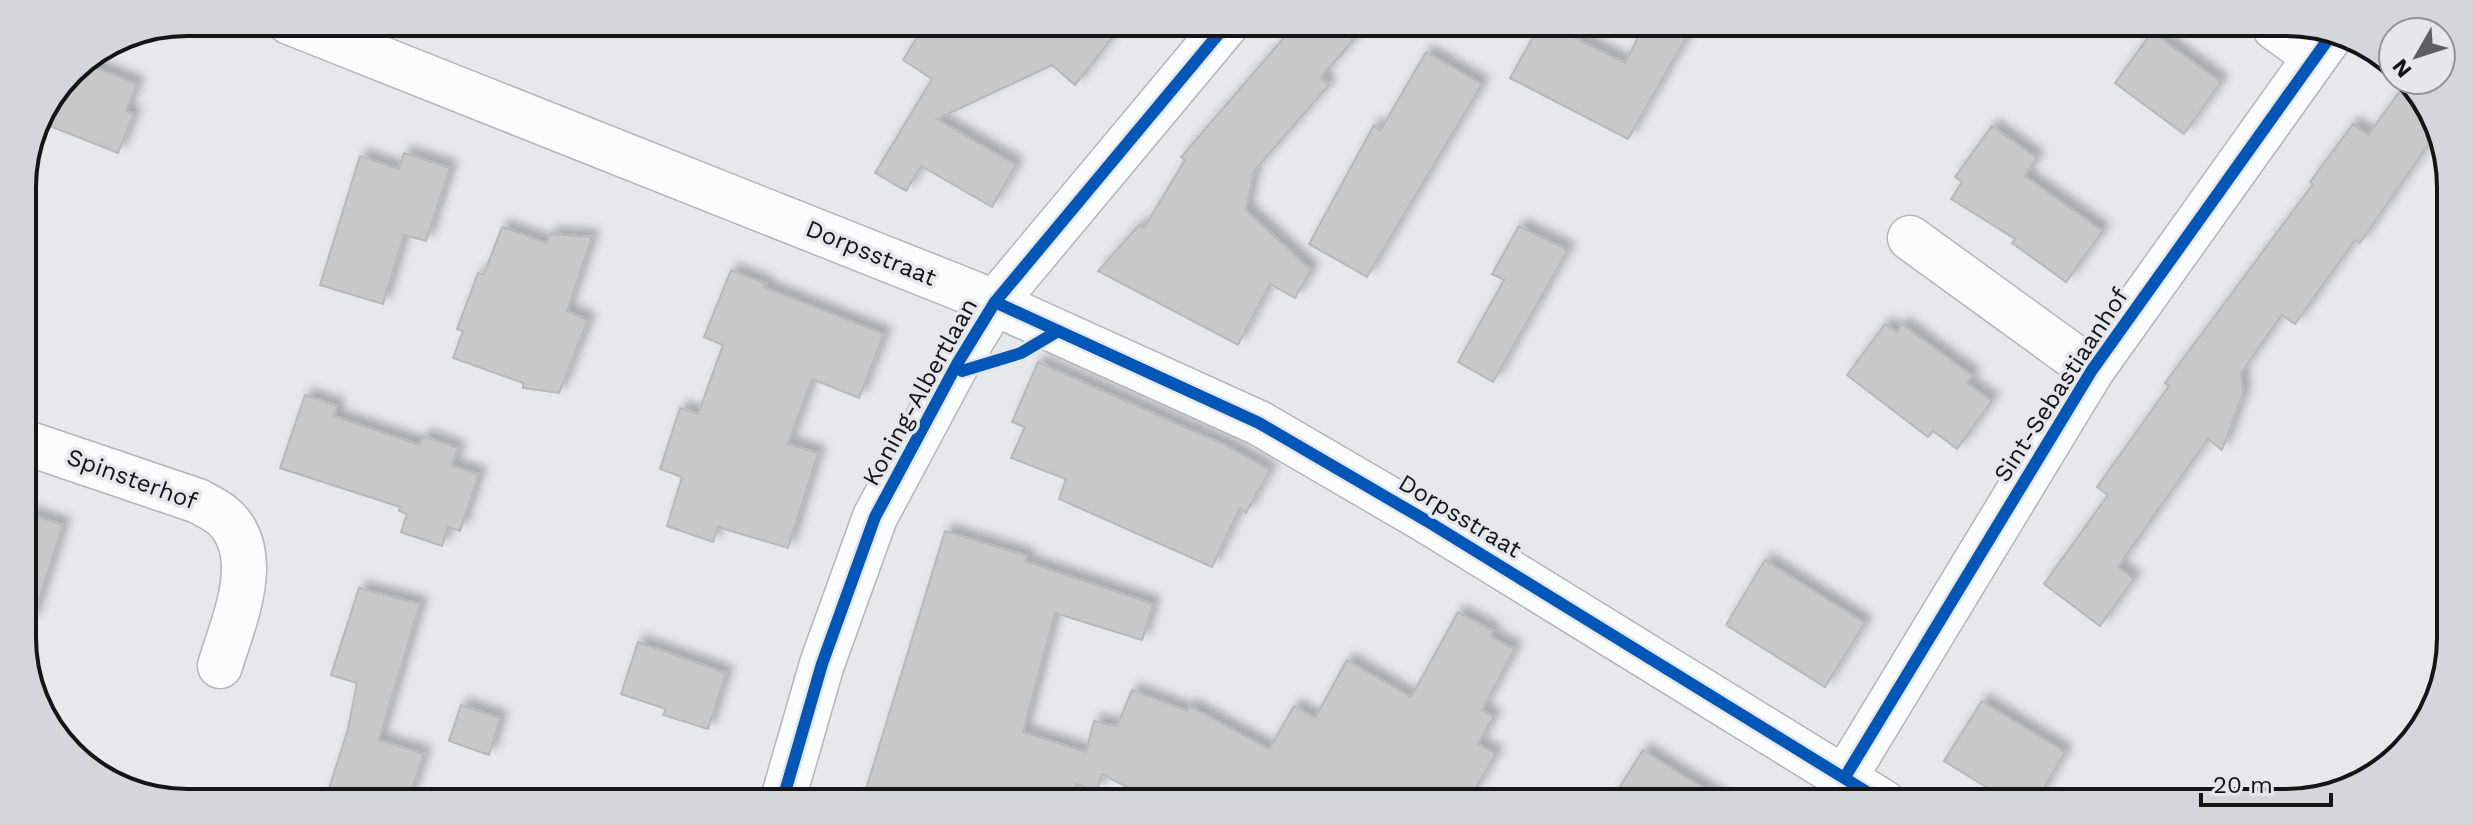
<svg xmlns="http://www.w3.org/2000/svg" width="2473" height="825" viewBox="0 0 2473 825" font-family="'Work Sans',sans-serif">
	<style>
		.building { fill: #c8c8c9; stroke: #b8b8b9; stroke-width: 2; filter: url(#shadow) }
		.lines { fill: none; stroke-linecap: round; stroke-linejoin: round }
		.street-casing { stroke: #b4b5b7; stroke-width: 47 }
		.secondary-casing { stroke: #b4b5b7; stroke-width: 47 }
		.street { stroke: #fbfcfc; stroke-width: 44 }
		.secondary { stroke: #fbfcfc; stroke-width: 44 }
		.cycleway-casing { stroke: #e6e7eb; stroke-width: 17 }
		.cycleway { stroke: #0057b8; stroke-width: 12 }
		.labels { text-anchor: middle; stroke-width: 7; stroke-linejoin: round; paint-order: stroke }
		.street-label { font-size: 24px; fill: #151516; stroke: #e6e7eb }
		.rim { fill: none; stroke: #151516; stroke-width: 4 }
	</style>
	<defs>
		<filter id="shadow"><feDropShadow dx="7" dy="-7" stdDeviation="4" flood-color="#0004"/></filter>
	</defs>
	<rect width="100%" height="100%" fill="#e7e8ea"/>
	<!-- building -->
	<g class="building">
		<path d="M925,24H1123L1075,85L1052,65L937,119L1016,165L992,207L921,166L906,191L875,173L932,79L903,60Z"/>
		<path d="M1295,25H1336L1353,41L1321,77L1329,85L1254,171L1246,210L1311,270L1295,298L1270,284L1238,345L1098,271L1139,225L1144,228L1185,160L1181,157Z"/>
		<path d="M1539,26H1552L1625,63L1644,26H1693L1628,139L1510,78Z"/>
		<path d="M2152,32L2221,82L2184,134L2115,83Z"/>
		<path d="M1426,52L1482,84L1367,277L1309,244L1374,125L1380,131Z"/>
		<path d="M82,62L137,84L126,111L134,114L118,153L37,121L39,114L71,70Z"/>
		<path d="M2408,80H2411L2437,132L2360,243L2355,240L2295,324L2282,315L2241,373L2243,394L2222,450L2208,439L2118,567L2134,579L2100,626L2044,584L2108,495L2097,487L2169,386L2165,383L2313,184L2310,182L2353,124L2368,135Z"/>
		<path d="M1992,126L2037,158L2025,176L2103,231L2066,282L2012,243L2015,239L1951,199L1962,182L1955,177Z"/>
		<path d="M404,153L450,168L426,241L404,235L383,304L320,285L360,156L399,169Z"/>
		<path d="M1519,226L1568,250L1493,382L1458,362L1504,280L1492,274Z"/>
		<path d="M502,227L547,243L550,234L592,237L567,311L588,320L559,393L523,388V383L453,358L463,331L457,329L478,273L484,274Z"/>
		<path d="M731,270L766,284L764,287L884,334L859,398L812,379L788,444L818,453L788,548L718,527L713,542L667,526L682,477L660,469L680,408L698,414L723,345L704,337Z"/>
		<path d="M1885,324L1897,332L1902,324L1936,349L1973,376L1967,383L1992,401L1957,449L1933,431L1928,437L1847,375Z"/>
		<path d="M1038,362L1225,445L1270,470L1246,513L1240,508L1212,567L1059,499L1066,479L1011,458L1025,427L1012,422Z"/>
		<path d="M305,395L337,406L334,416L420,445L423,436L458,448L452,466L479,474L460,531L448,527L442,546L401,532L407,514L399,511L400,507L280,468Z"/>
		<path d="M24,512L63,525L32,621L25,620Z"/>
		<path d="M945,531L1027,556L1025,561L1153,604L1142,640L1055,613L1023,732L1086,752L1094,721L1117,726L1132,690L1187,711L1190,706L1269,749L1294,706L1315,718L1347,660L1411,697L1458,612L1493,631L1490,636L1515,649L1482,710L1494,717L1478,744L1496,754L1468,801L1151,800L1102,774L1097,790L1076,784L1074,800L863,799Z"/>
		<path d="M1765,560L1865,623L1825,687L1726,625Z"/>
		<path d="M359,588L420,604L379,740L424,754L409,798H326L348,729L357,683L331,675Z"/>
		<path d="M638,642L726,673L708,729L663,715L666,709L621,694Z"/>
		<path d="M1982,701L2065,752L2036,802H2010L1944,761Z"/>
		<path d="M461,705L500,718L489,755L449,741Z"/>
		<path d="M1643,750L1676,771L1725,801H1611Z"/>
	</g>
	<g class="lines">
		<defs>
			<g id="street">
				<path d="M289,22L972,293L1259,423L1427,521L1883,802"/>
				<path d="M2275,28L2314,56"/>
				<path d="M1910,238L2092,370"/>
				<path d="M24,442L198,501C207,506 218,511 225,518C264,556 233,622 220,666"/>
				<path d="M1845,777L2092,370L2334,31"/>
			</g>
			<path id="secondary" d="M783,799L822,664L875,517L957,364L995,302L1226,25"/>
		</defs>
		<!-- street casing -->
		<use href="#street" class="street-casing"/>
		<!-- secondary casing -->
		<use href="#secondary" class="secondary-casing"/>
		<!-- street -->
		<use href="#street" class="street"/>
		<!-- secondary -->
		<use href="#secondary" class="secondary"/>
		<defs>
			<g id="cycleway">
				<path d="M995,302L1259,423L1427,521L1883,802"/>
				<path d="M962,371L1021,353L1058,331"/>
				<path d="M1845,777L2092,370L2334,31"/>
				<path d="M783,799L822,664L875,517L957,364L995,302L1226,25"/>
			</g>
		</defs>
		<!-- cycleway casing -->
		<use href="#cycleway" class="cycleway-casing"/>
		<!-- cycleway -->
		<use href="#cycleway" class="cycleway"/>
	</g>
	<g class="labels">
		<!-- street labels -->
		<g class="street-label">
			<text transform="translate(871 253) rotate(22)" y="8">Dorpsstraat</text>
			<text transform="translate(2061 385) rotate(-57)" y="8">Sint-Sebastiaanhof</text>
			<text transform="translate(920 392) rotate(-61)" y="8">Koning-Albertlaan</text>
			<text transform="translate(132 479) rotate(20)" y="8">Spinsterhof</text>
			<text transform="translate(1460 516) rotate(31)" y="8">Dorpsstraat</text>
		</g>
	</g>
	<!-- crop -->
	<path d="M0 0H2473V825H0ZM187 36H2286A151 151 0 0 1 2437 187V638A151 151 0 0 1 2286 789H187A151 151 0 0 1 36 638V187A151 151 0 0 1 187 36Z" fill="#d5d6da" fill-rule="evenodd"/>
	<path class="rim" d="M187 36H2286A151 151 0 0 1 2437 187V638A151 151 0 0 1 2286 789H187A151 151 0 0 1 36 638V187A151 151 0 0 1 187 36Z"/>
	<!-- north arrow -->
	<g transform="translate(2417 56) rotate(231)"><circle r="38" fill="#e6e7eb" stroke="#929396" stroke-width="2"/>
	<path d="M0-6L14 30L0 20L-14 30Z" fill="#5e5f60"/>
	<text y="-12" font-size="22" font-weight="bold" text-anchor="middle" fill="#151516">N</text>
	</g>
	<!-- scale -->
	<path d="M2201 793v12h130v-12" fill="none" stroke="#151516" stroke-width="4"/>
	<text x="2213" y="793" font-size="24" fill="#151516" stroke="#e6e7eb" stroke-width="6" paint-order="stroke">20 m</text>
</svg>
